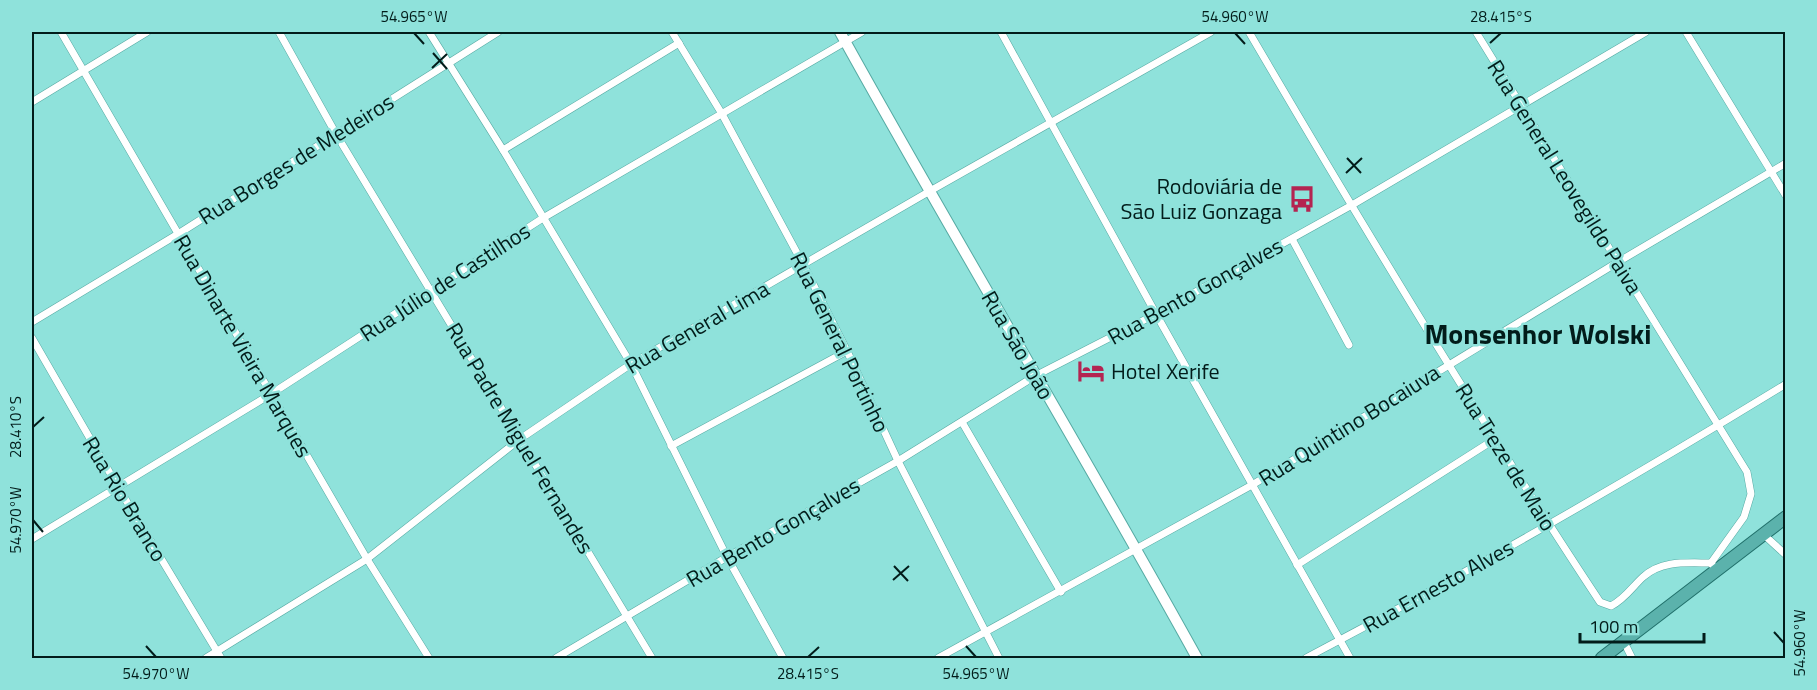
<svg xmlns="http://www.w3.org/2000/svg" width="1817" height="690" viewBox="0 0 1817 690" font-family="'Titillium Web',sans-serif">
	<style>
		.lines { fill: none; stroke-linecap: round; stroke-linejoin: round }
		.minor-casing { stroke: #56aaa3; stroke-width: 8 }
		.secondary-casing { stroke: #56aaa3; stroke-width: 12 }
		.trunk-casing { stroke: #21706b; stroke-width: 14 }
		.minor { stroke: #fff; stroke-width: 7 }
		.secondary { stroke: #fff; stroke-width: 10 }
		.trunk { stroke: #5bb2ac; stroke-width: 12 }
		.ticks { fill: none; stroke: #021c1a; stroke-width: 2 }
		.labels { text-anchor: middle; stroke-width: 5; stroke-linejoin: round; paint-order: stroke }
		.street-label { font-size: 22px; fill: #021c1a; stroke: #8fe2db }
		.poi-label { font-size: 22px; fill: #021c1a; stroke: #8fe2db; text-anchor: end }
		.district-label { font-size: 28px; font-weight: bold; fill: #021c1a; stroke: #8fe2db }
		.neatline { fill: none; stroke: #021c1a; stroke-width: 2 }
		.ticks-label { font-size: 15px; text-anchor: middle; fill: #021c1a }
	</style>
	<rect width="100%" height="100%" fill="#8fe2db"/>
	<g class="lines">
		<defs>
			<g id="minor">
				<path d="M61,32L367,559L429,658"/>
				<path d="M279,32L336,134L652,658"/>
				<path d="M429,32L503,150L631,364L727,557L783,658"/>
				<path d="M672,32L722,114L804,266L847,351L898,461L999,658"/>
				<path d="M1001,32L1156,314L1350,658"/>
				<path d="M1249,32C1362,225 1477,416 1600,602L1611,606C1625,599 1632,587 1643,577C1662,560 1686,563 1711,563"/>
				<path d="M1476,32L1747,472L1751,494L1744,517L1711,563L1713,566"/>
				<path d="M1686,32L1786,196"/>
				<path d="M32,102L147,32"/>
				<path d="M503,150L679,43"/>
				<path d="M1292,239L1349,345"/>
				<path d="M32,322L178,234L498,32"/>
				<path d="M32,338L118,487L221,658"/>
				<path d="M962,422L1061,592"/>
				<path d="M671,446L847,351"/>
				<path d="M1763,534L1786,555"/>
				<path d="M32,539L271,394L543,218L862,32"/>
				<path d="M1297,565L1495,439"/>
				<path d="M1624,642L1632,658"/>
				<path d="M206,658L367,559L520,439L631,364L930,191L1211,32"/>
				<path d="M556,658L727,557L898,461L1035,376L1156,314L1352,205L1646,32"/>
				<path d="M938,658L1252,485L1618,262L1786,163"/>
				<path d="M1306,658C1469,572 1629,480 1786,384"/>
			</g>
			<path id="secondary" d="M840,32C956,242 1081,448 1197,658"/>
			<path id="trunk" d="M1602,658L1786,517"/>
		</defs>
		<!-- minor casing -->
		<use href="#minor" class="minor-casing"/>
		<!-- secondary casing -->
		<use href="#secondary" class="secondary-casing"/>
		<!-- trunk casing -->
		<use href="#trunk" class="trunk-casing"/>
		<!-- minor -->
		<use href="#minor" class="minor"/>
		<!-- secondary -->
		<use href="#secondary" class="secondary"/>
		<!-- trunk -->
		<use href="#trunk" class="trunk"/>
	</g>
	<!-- ticks -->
	<path class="ticks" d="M414,33L424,44M1235,33L1245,44M1490,43L1501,33M433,53L447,69M432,68L447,54M1347,158L1361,173M1346,173L1362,158M33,427L44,417M33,520L43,532M894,566L908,581M893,580L909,566M1774,632L1784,643M146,646L156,657M966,646L976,657M808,657L819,647"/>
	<!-- icons -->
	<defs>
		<symbol id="bus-bare" viewBox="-9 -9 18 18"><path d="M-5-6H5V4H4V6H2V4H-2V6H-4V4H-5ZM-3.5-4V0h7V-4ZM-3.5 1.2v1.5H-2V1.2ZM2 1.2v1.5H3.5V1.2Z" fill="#b42451" stroke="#8fe2db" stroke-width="2.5" paint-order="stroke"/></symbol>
		<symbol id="hotel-bare" viewBox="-9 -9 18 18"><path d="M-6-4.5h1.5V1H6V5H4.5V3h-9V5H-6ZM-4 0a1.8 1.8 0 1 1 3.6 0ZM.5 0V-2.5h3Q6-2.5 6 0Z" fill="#b42451" stroke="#8fe2db" stroke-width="2.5" paint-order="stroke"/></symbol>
	</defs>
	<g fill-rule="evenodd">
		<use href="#bus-bare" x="1283" y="180" width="38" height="38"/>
		<use href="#hotel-bare" x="1072" y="352" width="38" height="38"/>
	</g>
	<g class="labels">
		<!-- street labels -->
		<g class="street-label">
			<text transform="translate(296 159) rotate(-32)" y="8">Rua Borges de Medeiros</text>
			<text transform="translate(1565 177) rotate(58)" y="8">Rua General Leovegildo Paiva</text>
			<text transform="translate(445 282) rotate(-33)" y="8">Rua Júlio de Castilhos</text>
			<text transform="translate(1195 291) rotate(-29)" y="8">Rua Bento Gonçalves</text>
			<text transform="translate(697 327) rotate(-30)" y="8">Rua General Lima</text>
			<text transform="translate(840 342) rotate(64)" y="8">Rua General Portinho</text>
			<text transform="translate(1018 345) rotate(60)" y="8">Rua São João</text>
			<text transform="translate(243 346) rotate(60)" y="8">Rua Dinarte Vieira Marques</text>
			<text transform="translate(1349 425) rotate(-32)" y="8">Rua Quintino Bocaiuva</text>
			<text transform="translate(520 438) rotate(59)" y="8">Rua Padre Miguel Fernandes</text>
			<text transform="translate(1506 457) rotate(58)" y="8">Rua Treze de Maio</text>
			<text transform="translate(125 499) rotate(59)" y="8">Rua Rio Branco</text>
			<text transform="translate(773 532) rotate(-30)" y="8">Rua Bento Gonçalves</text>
			<text transform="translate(1438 586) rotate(-29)" y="8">Rua Ernesto Alves</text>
		</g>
		<!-- poi labels -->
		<g class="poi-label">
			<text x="1282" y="194">Rodoviária de<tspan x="1282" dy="25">São Luiz Gonzaga</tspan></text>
			<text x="1111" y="379" text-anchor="start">Hotel Xerife</text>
		</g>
		<!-- district labels -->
		<g class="district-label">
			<text x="1538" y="344">Monsenhor Wolski</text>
		</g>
	</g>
	<!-- border -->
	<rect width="1817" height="690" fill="none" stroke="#8fe2db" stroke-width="66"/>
	<!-- scale -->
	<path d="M1580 633v9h124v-9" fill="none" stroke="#021c1a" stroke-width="3"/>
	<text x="1589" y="633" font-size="18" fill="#021c1a" stroke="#8fe2db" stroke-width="4.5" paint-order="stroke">100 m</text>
	<rect x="33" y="33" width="1751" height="624" class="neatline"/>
	<g class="ticks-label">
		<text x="414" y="22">54.965°W</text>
		<text x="1235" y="22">54.960°W</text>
		<text x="1501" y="22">28.415°S</text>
		<text transform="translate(16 427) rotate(-90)" y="5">28.410°S</text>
		<text transform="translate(16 520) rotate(-90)" y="5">54.970°W</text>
		<text transform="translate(1800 643) rotate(-90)" y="5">54.960°W</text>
		<text x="156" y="679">54.970°W</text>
		<text x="808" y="679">28.415°S</text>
		<text x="976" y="679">54.965°W</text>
	</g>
</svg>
